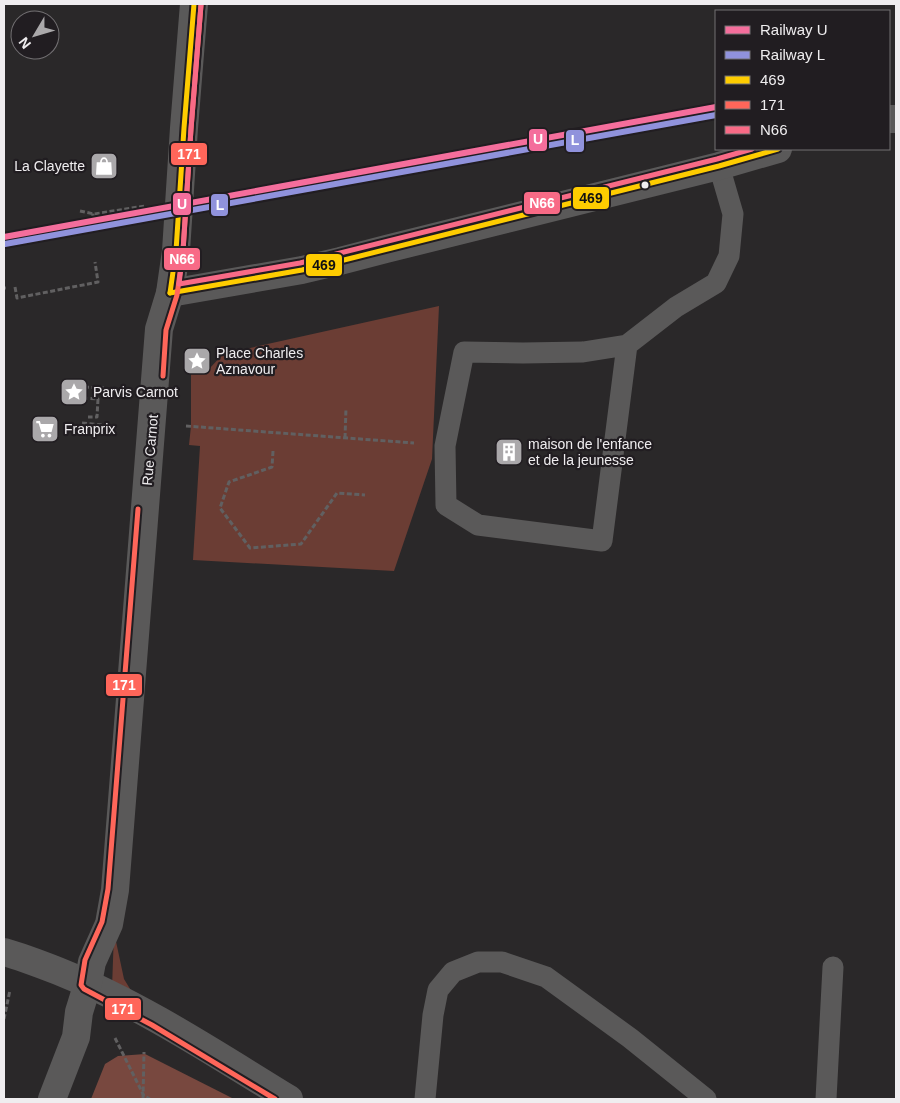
<svg xmlns="http://www.w3.org/2000/svg" width="900" height="1103" viewBox="0 0 900 1103" font-family="Arial,sans-serif">
	<style>
		.green { fill: #6b3d34 }
		.forest { fill: #78483f }
		.lines { fill: none; stroke-linecap: round; stroke-linejoin: round }
		.path { stroke: #616061; stroke-width: 3; stroke-dasharray: 5 2.5; stroke-linecap: butt }
		.lane { stroke: #5a5959; stroke-width: 21 }
		.street { stroke: #5a5959; stroke-width: 28 }
		.bus-1-casing { stroke: #211d21; stroke-width: 9 }
		.bus-2-casing { stroke: #211d21; stroke-width: 9 }
		.bus-3-casing { stroke: #211d21; stroke-width: 9 }
		.bus-1 { stroke: #fecc00; stroke-width: 5 }
		.bus-2 { stroke: #ff665a; stroke-width: 5 }
		.bus-3 { stroke: #f86a86; stroke-width: 5 }
		.rail-1-casing { stroke: #211d21; stroke-width: 10 }
		.rail-2-casing { stroke: #211d21; stroke-width: 10 }
		.rail-1 { stroke: #f46e9c; stroke-width: 6 }
		.rail-2 { stroke: #9092dc; stroke-width: 6 }
		.bus-dot { fill: #efedef; stroke: #211d21; stroke-width: 2 }
		.labels { text-anchor: middle; stroke-width: 4.5; stroke-linejoin: round; paint-order: stroke }
		.poi-label { font-size: 14px; fill: #efedef; stroke: #211d21; text-anchor: start }
		.street-label { font-size: 14px; fill: #efedef; stroke: #211d21 }
		.line-badge { stroke: #211d21; stroke-width: 2 }
		.badge-label { font-size: 14px; text-anchor: middle; font-weight: bold; fill: #fff }
		.pale-badge-label { font-size: 14px; text-anchor: middle; font-weight: bold; fill: #111 }
	</style>
	<rect width="100%" height="100%" fill="#2a2829"/>
	<!-- green -->
	<g class="green">
		<path d="M439,306L432,459L394,571L193,560L200,446L189,445L191,426V373L210,368L223,354Z"/>
		<path d="M114,932L124,979L138,1002L112,988Z"/>
	</g>
	<!-- forest -->
	<path class="forest" d="M145,1054L234,1099H91L105,1064L118,1056Z"/>
	<g class="lines">
		<!-- path -->
		<g class="path">
			<path d="M80,211L94,214L145,206"/>
			<path d="M83,228L94,214"/>
			<path d="M15,287L17,298L98,282L95,262"/>
			<path d="M4,288H6"/>
			<path d="M84,387L104,388"/>
			<path d="M83,398L98,399L97,417H88"/>
			<path d="M82,423L102,425"/>
			<path d="M186,426L414,443"/>
			<path d="M345,438L346,408"/>
			<path d="M273,451L272,467L229,482L220,508L250,548L301,544L337,493L365,495"/>
			<path d="M4,1019L10,990"/>
			<path d="M115,1038L144,1096L150,1099"/>
			<path d="M143,1099L144,1052"/>
		</g>
		<!-- lane -->
		<g class="lane">
			<path d="M627,345L602,541L478,525L446,505L445,446L464,352L523,353L583,352L627,345L676,307L716,283L729,256L733,214L719,166"/>
			<path d="M425,1099L433,1015L438,990L453,972L478,962H502L546,977L630,1038L706,1099"/>
			<path d="M826,1099L833,967"/>
		</g>
		<!-- street -->
		<g class="street">
			<path d="M889,119H896"/>
			<path d="M170,293L302,270L340,261L386,249L719,166L778,149"/>
			<path d="M4,952C22,957 40,964 58,971C140,1004 214,1053 289,1099"/>
			<path d="M52,1099L76,1037L79,1012L88,983L92,962L109,924L115,890L159,329L170,293L176,251L184,128L194,4"/>
		</g>
		<defs>
			<g id="bus-1">
				<path d="M170,293L302,270L340,261L719,166L778,149"/>
				<path d="M170,293L176,251L184,128L194,4"/>
			</g>
			<g id="bus-2">
				<path d="M163,376L166,330L177,295L183,251L191,129L201,5"/>
				<path d="M138,509L108,889L102,922L85,960L81,985L84,989L152,1025L275,1099"/>
			</g>
			<path id="bus-3" d="M201,5L191,129L183,251L179,284L300,263L717,159L752,149"/>
		</defs>
		<!-- bus-1 casing -->
		<use href="#bus-1" class="bus-1-casing"/>
		<!-- bus-2 casing -->
		<use href="#bus-2" class="bus-2-casing"/>
		<!-- bus-3 casing -->
		<use href="#bus-3" class="bus-3-casing"/>
		<!-- bus-1 -->
		<use href="#bus-1" class="bus-1"/>
		<!-- bus-2 -->
		<use href="#bus-2" class="bus-2"/>
		<!-- bus-3 -->
		<use href="#bus-3" class="bus-3"/>
		<defs>
			<path id="rail-1" d="M4,237L716,107"/>
			<path id="rail-2" d="M5,244L716,115"/>
		</defs>
		<!-- rail-1 casing -->
		<use href="#rail-1" class="rail-1-casing"/>
		<!-- rail-2 casing -->
		<use href="#rail-2" class="rail-2-casing"/>
		<!-- rail-1 -->
		<use href="#rail-1" class="rail-1"/>
		<!-- rail-2 -->
		<use href="#rail-2" class="rail-2"/>
	</g>
	<!-- icons -->
	<defs>
		<symbol id="shop-square" viewBox="-11 -11 22 22"><rect x="-9" y="-9" width="18" height="18" rx="4" fill="#aaa8aa" stroke="#211d21"/><path d="M-5-2.5h2.3a2.7 3.5 0 0 1 5.4 0H5L5.5 6h-11ZM-1.5-2.5h3a1.5 2.3 0 0 0-3 0Z" fill="#fff"/></symbol>
		<symbol id="sight-square" viewBox="-11 -11 22 22"><rect x="-9" y="-9" width="18" height="18" rx="4" fill="#aaa8aa" stroke="#211d21"/><path d="M0-6L1.8-2.2L6-1.7L2.9 1.2L3.7 5.4L0 3.3L-3.7 5.4L-2.9 1.2L-6-1.7L-1.8-2.2Z" fill="#fff"/></symbol>
		<symbol id="supermarket-square" viewBox="-11 -11 22 22"><rect x="-9" y="-9" width="18" height="18" rx="4" fill="#aaa8aa" stroke="#211d21"/><path d="M-6-5.5h2.5l.6 2H6L4.5 2H-2.5L-4.4-4H-6ZM-1.5 3.2a1.3 1.3 0 1 0 .1 0ZM3 3.2a1.3 1.3 0 1 0 .1 0Z" fill="#fff"/></symbol>
		<symbol id="building-square" viewBox="-11 -11 22 22"><rect x="-9" y="-9" width="18" height="18" rx="4" fill="#aaa8aa" stroke="#211d21"/><path d="M-4-6H4V6H1V3H-1V6H-4ZM-2.5-4.3h1.7v1.8h-1.7ZM.8-4.3h1.7v1.8H.8ZM-2.5-1h1.7V.8h-1.7ZM.8-1h1.7V.8H.8Z" fill="#fff"/></symbol>
	</defs>
	<g fill-rule="evenodd">
		<use href="#shop-square" x="88" y="150" width="32" height="32"/>
		<use href="#sight-square" x="181" y="345" width="32" height="32"/>
		<use href="#sight-square" x="58" y="376" width="32" height="32"/>
		<use href="#supermarket-square" x="29" y="413" width="32" height="32"/>
		<use href="#building-square" x="493" y="436" width="32" height="32"/>
	</g>
	<!-- markers -->
	<circle class="bus-dot" cx="645" cy="185" r="4.5"/>
	<g class="labels">
		<!-- poi labels -->
		<g class="poi-label">
			<text x="85" y="171" text-anchor="end">La Clayette</text>
			<text x="216" y="358">Place Charles<tspan x="216" dy="16">Aznavour</tspan></text>
			<text x="93" y="397">Parvis Carnot</text>
			<text x="64" y="434">Franprix</text>
			<text x="528" y="449">maison de l'enfance<tspan x="528" dy="16">et de la jeunesse</tspan></text>
		</g>
		<!-- street labels -->
		<g class="street-label">
			<text transform="translate(150 450) rotate(-85)" y="5">Rue Carnot</text>
		</g>
	</g>
	<g class="line-badge">
		<rect x="528" y="128" width="20" height="24" rx="5" fill="#f46e9c"/>
		<rect x="565" y="129" width="20" height="24" rx="5" fill="#9092dc"/>
		<rect x="170" y="142" width="38" height="24" rx="5" fill="#ff665a"/>
		<rect x="572" y="186" width="38" height="24" rx="5" fill="#fecc00"/>
		<rect x="523" y="191" width="38" height="24" rx="5" fill="#f86a86"/>
		<rect x="172" y="192" width="20" height="24" rx="5" fill="#f46e9c"/>
		<rect x="210" y="193" width="19" height="24" rx="5" fill="#9092dc"/>
		<rect x="163" y="247" width="38" height="24" rx="5" fill="#f86a86"/>
		<rect x="305" y="253" width="38" height="24" rx="5" fill="#fecc00"/>
		<rect x="105" y="673" width="38" height="24" rx="5" fill="#ff665a"/>
		<rect x="104" y="997" width="38" height="24" rx="5" fill="#ff665a"/>
	</g>
	<g class="badge-label">
		<text x="538" y="144">U</text>
		<text x="575" y="145">L</text>
		<text x="189" y="159">171</text>
		<text x="542" y="208">N66</text>
		<text x="182" y="209">U</text>
		<text x="220" y="210">L</text>
		<text x="182" y="264">N66</text>
		<text x="124" y="690">171</text>
		<text x="123" y="1014">171</text>
	</g>
	<g class="pale-badge-label">
		<text x="591" y="203">469</text>
		<text x="324" y="270">469</text>
	</g>
	<!-- border -->
	<rect width="900" height="1103" fill="none" stroke="#efedef" stroke-width="10"/>
	<!-- legend -->
	<rect x="715" y="10" width="175" height="140" fill="#211d21" stroke="#737073"/>
	<rect x="725" y="26" width="25" height="8" fill="#f46e9c" stroke="#737073"/>
	<text x="760" y="35" font-size="15" fill="#efedef">Railway U</text>
	<rect x="725" y="51" width="25" height="8" fill="#9092dc" stroke="#737073"/>
	<text x="760" y="60" font-size="15" fill="#efedef">Railway L</text>
	<rect x="725" y="76" width="25" height="8" fill="#fecc00" stroke="#737073"/>
	<text x="760" y="85" font-size="15" fill="#efedef">469</text>
	<rect x="725" y="101" width="25" height="8" fill="#ff665a" stroke="#737073"/>
	<text x="760" y="110" font-size="15" fill="#efedef">171</text>
	<rect x="725" y="126" width="25" height="8" fill="#f86a86" stroke="#737073"/>
	<text x="760" y="135" font-size="15" fill="#efedef">N66</text>
	<!-- north arrow -->
	<g transform="translate(35 35) rotate(232)"><circle r="24" fill="#211d21" stroke="#737073"/>
	<path d="M0-4L9 19L0 12L-9 19Z" fill="#aaa8aa"/>
	<text y="-8" font-size="14" font-weight="bold" text-anchor="middle" fill="#efedef">N</text>
	</g>
</svg>
